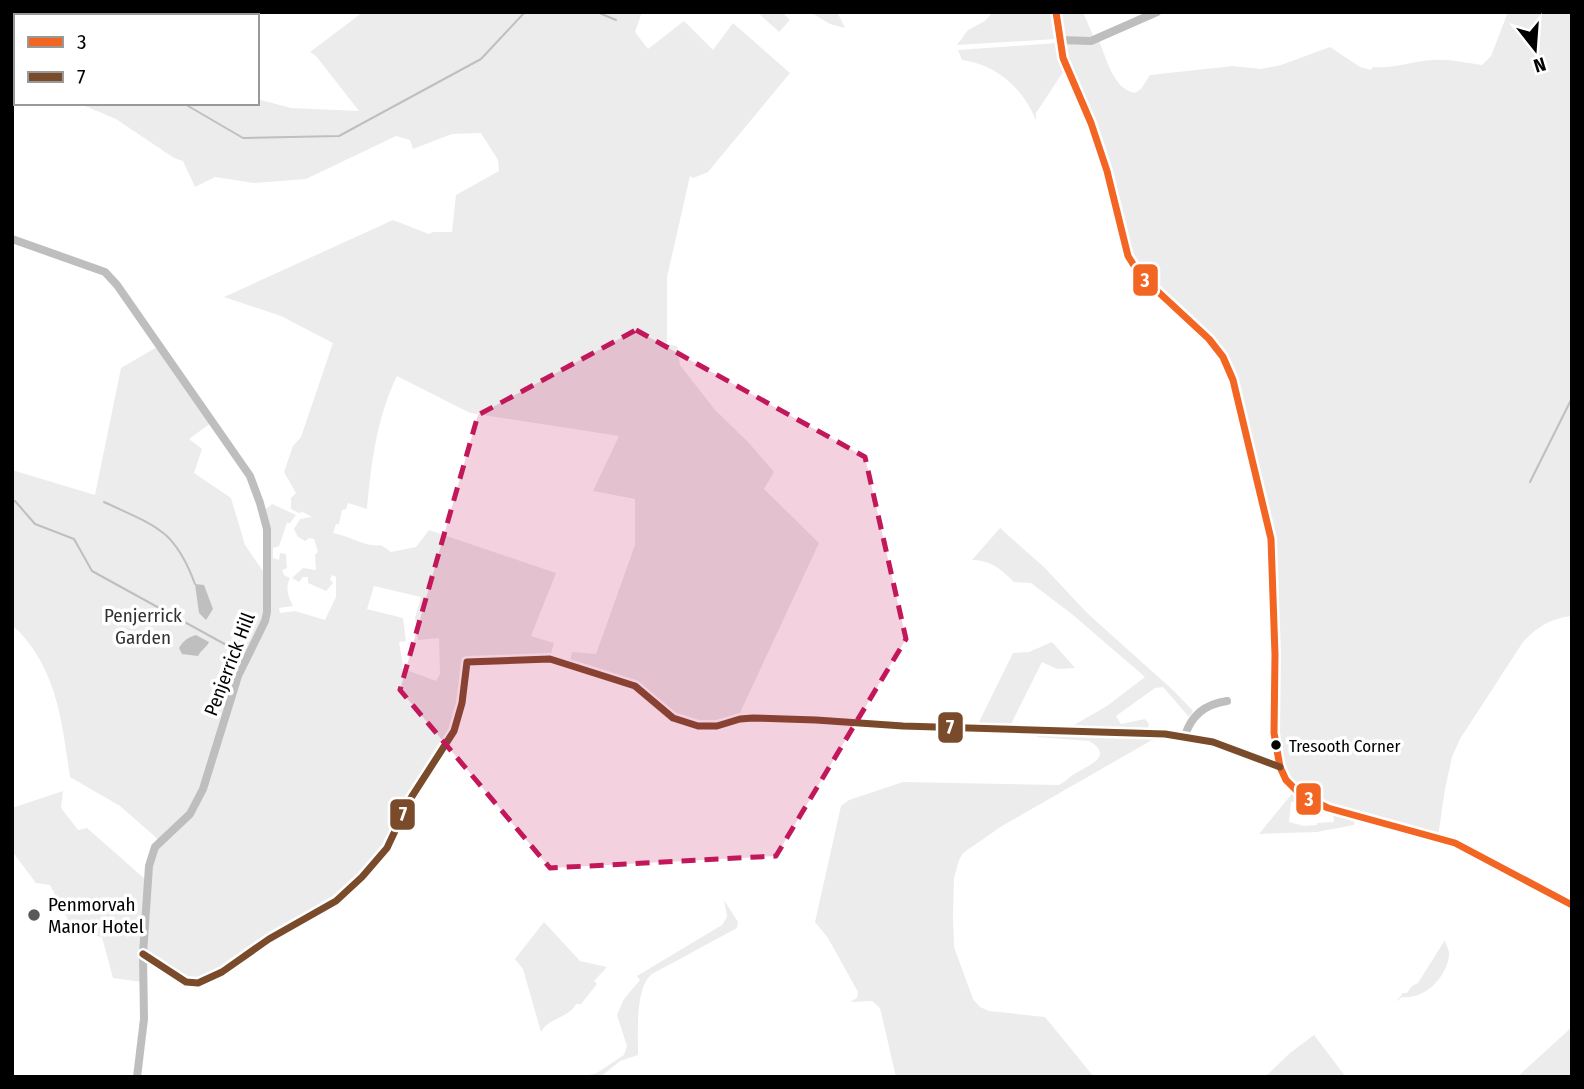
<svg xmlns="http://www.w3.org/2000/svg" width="1584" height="1089" viewBox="0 0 1584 1089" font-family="'Fira Sans Condensed',sans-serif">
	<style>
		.green { fill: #ececec; fill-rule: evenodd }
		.water { fill: #bfbfbf }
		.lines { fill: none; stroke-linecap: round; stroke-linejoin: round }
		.stream { stroke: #bfbfbf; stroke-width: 2 }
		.minor { stroke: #bebebe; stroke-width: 8 }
		.bus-1-casing { stroke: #fff; stroke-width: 12 }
		.bus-2-casing { stroke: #fff; stroke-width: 12 }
		.bus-1 { stroke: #f26522; stroke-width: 7 }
		.bus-2 { stroke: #7a4b2a; stroke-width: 7 }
		.marked { fill: #c2185b; fill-opacity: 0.2; stroke: #c2185b; stroke-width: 5; stroke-dasharray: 14 9; stroke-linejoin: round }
		.bus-dot { fill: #000; stroke: #fff; stroke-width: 2.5 }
		.poi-dot { fill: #595959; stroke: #fff; stroke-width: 2.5 }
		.labels { text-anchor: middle; stroke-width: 7; stroke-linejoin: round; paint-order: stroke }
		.bus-label { font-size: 17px; fill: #000; stroke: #fff; text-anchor: start }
		.park-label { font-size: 19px; fill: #333; stroke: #fff }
		.street-label { font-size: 19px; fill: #000; stroke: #fff }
		.poi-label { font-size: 19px; fill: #000; stroke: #fff; text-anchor: start }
		.line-badge { stroke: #fff; stroke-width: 2.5 }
		.badge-label { font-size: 19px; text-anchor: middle; font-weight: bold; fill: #fff }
	</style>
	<rect width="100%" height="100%" fill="#fff"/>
	<!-- green -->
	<g class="green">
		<path d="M12,12H129L130,16H16V49L12,46Z"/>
		<path d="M363,12H642L635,32L648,49L684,21L713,50L733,23L790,73L708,172L693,178L690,176L667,277V344L677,346L680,365L715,410L749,443L774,472L764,489L819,543L738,717L724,725L681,722L641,689L570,663L572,652L596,654L635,545V499L593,491L619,436L470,413L397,376C377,417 371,463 367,509L348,503L346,509L342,510L339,524H336L333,533C349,536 368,548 381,545L391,552L416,547L429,530L556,573L531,636L554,643L550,657L468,660L452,731L385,846L359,876L333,900L220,972L190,981L145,951L150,866L156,848L190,815L202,788L188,813L160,841L120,806L70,777C63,730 59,685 31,646C25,638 20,631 12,626V470L95,495L121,368L157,347L211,423L189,439L202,449L194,473L231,498L245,545L267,577L265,510L272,504L296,515L290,523H287L279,546L273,548V558L279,560L280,553L286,554L287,568L282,570L284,575L290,578C285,588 288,596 293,606L279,608L280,613L295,611L325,620L336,597V577L332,575L330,579L333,583L326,591L308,583V577H303L299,582L292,578L303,568L316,570L315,555L318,552L314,539L309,538L305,541L298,537L294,529L300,519L312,517L303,512L299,513L291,509V498L296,493L284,472L293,446L301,437L333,343L281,316L224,297L393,220L429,234L433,232H452L456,195L499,171L498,160L481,133L452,134L413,149L410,140L396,136L306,179L254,183L215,177L195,187L183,161L174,158L116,119L78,103H257V99L291,108L359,111L316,56L310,52ZM374,586L421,597L415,618L418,640L439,638L440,674L436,681L401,668L403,666L399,642L406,641L403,618L367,609Z"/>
		<path d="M757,12H782L790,20L779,32Z"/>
		<path d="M810,12H837L845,28L830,24Z"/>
		<path d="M993,12H1054L1056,39L957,45L968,30L985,21Z"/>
		<path d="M1059,12H1083L1094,38H1062Z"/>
		<path d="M1508,12H1572V616C1551,618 1537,627 1523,642L1460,739L1452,757L1445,789L1438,837L1356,819L1354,825L1317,832L1259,834L1295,790L1277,751L1273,539L1225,357L1141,274L1130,255L1109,170L1065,57L1062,43L1099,41C1107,59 1113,89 1135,93L1141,89L1150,75L1233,66L1261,69L1281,65L1330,47L1360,67L1371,70L1373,67C1394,69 1412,61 1433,60C1450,59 1466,63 1482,65L1491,56ZM1291,802L1302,803V807L1328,812L1327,808L1333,813L1334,822L1317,823V825L1304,826L1289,822Z"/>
		<path d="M1057,43L1065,69L1036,113V120C1022,88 998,65 962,60L958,50Z"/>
		<path d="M1000,528L1045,568L1087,613L1174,691L1193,711L1189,717L1163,687L1155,688L1116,716L1121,724L1145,719L1149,724L1147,732L1067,729L1107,706L1145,677L1073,615L1031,583L1014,582C1002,570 991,560 972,560Z"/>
		<path d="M1052,642L1075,668L1057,669L1042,662L1010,726L978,724L1013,653L1029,652Z"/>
		<path d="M1030,732L1159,736L1002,826L963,853L959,860L954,878L953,916L954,947L973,999L980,1007L989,1011L1045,1017L1094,1077H896L880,1008L872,1001L850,1002L857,998L858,992L828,938L815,922L841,806L849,800L903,782L1059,785C1065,782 1068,778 1073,775C1084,767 1117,757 1089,741L1038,737Z"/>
		<path d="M63,791L61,808L78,830L87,828L146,880L142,982L113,978L102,937L74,931L50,885L36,883L12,851V808Z"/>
		<path d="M724,900L738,922L737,928L652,974C635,987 638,1034 638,1055L620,1061L600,1077H580L597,1073L624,1055L627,1046L617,1015L624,999L640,980L637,976L722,925L727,917Z"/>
		<path d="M544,922L580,961L607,967L594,981L597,984L581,1004H576C569,1018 548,1018 541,1032L523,969L515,959Z"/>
		<path d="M1445,940C1446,946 1450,950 1449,956C1446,978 1424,1000 1402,997L1396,1002L1403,993H1407L1412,986L1418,983Z"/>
		<path d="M1572,1027V1077H1517Z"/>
		<path d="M1314,1035L1346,1077H1265L1290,1053Z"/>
	</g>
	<!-- water -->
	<g class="water">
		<path d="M195,584L204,585L213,609L206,620L199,613Z"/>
		<path d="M196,635L209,642C207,647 201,650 198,656L182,654L179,648C184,640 187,638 196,635Z"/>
	</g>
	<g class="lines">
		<!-- stream -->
		<g class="stream">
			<path d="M32,12L41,16"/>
			<path d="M597,12L616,20"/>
			<path d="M183,103L243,138L339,136L481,59L525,12"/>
			<path d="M1530,482L1572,398"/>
			<path d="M12,501H15L35,524L74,539L92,571L230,647"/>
			<path d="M104,502C155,526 174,528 195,584"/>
		</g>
		<!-- minor -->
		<g class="minor">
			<path d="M1056,12L1063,58L1091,123L1107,171L1128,256L1140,275L1209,339L1223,357L1233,380L1271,539L1275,655L1274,733L1280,767L1286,780L1301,795L1328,808L1455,843L1572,905"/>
			<path d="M1059,40L1091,41L1157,12"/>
			<path d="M12,239L105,272L117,285L250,476L260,503L267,529V612L265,621L238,676L203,789L190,814L155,847L149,866L143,954L144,1019L137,1077"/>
			<path d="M1185,736C1191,715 1206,704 1227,701"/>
			<path d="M143,954L186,982L198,983L222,972L269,939L336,901L362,877L387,848L409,801L454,731L462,703L467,662L550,659L635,686L673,718L698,726H717L740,719L753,718L816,720L903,726L1165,734L1213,742L1280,767"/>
		</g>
		<defs>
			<path id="bus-1" d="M1056,12L1063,58L1091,123L1107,171L1128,256L1140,275L1209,339L1223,357L1233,380L1271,539L1275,655L1274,733L1280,767L1286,780L1301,795L1328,808L1455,843L1572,905"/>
			<path id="bus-2" d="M143,954L186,982L198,983L222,972L269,939L336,901L362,877L387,848L409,801L454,731L462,703L467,662L550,659L635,686L673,718L698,726H717L740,719L753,718L816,720L903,726L1165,734L1213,742L1280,767"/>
		</defs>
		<!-- bus-1 casing -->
		<use href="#bus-1" class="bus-1-casing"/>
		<!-- bus-2 casing -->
		<use href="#bus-2" class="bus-2-casing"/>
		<!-- bus-1 -->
		<use href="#bus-1" class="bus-1"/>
		<!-- bus-2 -->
		<use href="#bus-2" class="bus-2"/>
	</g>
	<!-- marked area -->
	<path class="marked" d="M636,330L865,457L906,639L776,856L550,868L400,690L478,415Z"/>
	<!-- markers -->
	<circle class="bus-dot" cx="1276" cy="745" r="6"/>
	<circle class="poi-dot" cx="34" cy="915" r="7"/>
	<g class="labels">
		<!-- bus labels -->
		<g class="bus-label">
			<text x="1289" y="752">Tresooth Corner</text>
		</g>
		<!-- park labels -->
		<g class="park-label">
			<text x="143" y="622">Penjerrick<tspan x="143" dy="22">Garden</tspan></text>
		</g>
		<!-- street labels -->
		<g class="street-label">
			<text transform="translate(229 664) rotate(-69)" y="7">Penjerrick Hill</text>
		</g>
		<!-- poi labels -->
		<g class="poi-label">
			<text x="48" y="911">Penmorvah<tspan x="48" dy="22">Manor Hotel</tspan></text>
		</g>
	</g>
	<g class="line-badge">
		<rect x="1132" y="263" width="27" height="34" rx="7" fill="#f26522"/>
		<rect x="937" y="711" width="27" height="33" rx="7" fill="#7a4b2a"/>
		<rect x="1295" y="782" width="27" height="34" rx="7" fill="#f26522"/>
		<rect x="389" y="798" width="27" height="33" rx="7" fill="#7a4b2a"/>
	</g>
	<g class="badge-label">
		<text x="1145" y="287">3</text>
		<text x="950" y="734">7</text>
		<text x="1309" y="806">3</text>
		<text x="403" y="821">7</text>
	</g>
	<!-- border -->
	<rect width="1584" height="1089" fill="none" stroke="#000000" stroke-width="28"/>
	<!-- legend -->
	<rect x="14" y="14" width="245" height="91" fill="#ffffff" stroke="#999999" stroke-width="2"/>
	<rect x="28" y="37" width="35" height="10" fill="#f26522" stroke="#999999" stroke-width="2"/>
	<text x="77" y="49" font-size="21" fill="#000000">3</text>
	<rect x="28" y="72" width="35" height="10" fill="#7a4b2a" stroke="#999999" stroke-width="2"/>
	<text x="77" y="84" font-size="21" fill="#000000">7</text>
	<!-- north arrow -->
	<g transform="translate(1535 49) rotate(163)" stroke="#ffffff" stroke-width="5" paint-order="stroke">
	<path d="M0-5L12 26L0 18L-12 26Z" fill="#000000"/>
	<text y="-10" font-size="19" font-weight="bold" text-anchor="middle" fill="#000000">N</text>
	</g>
</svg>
